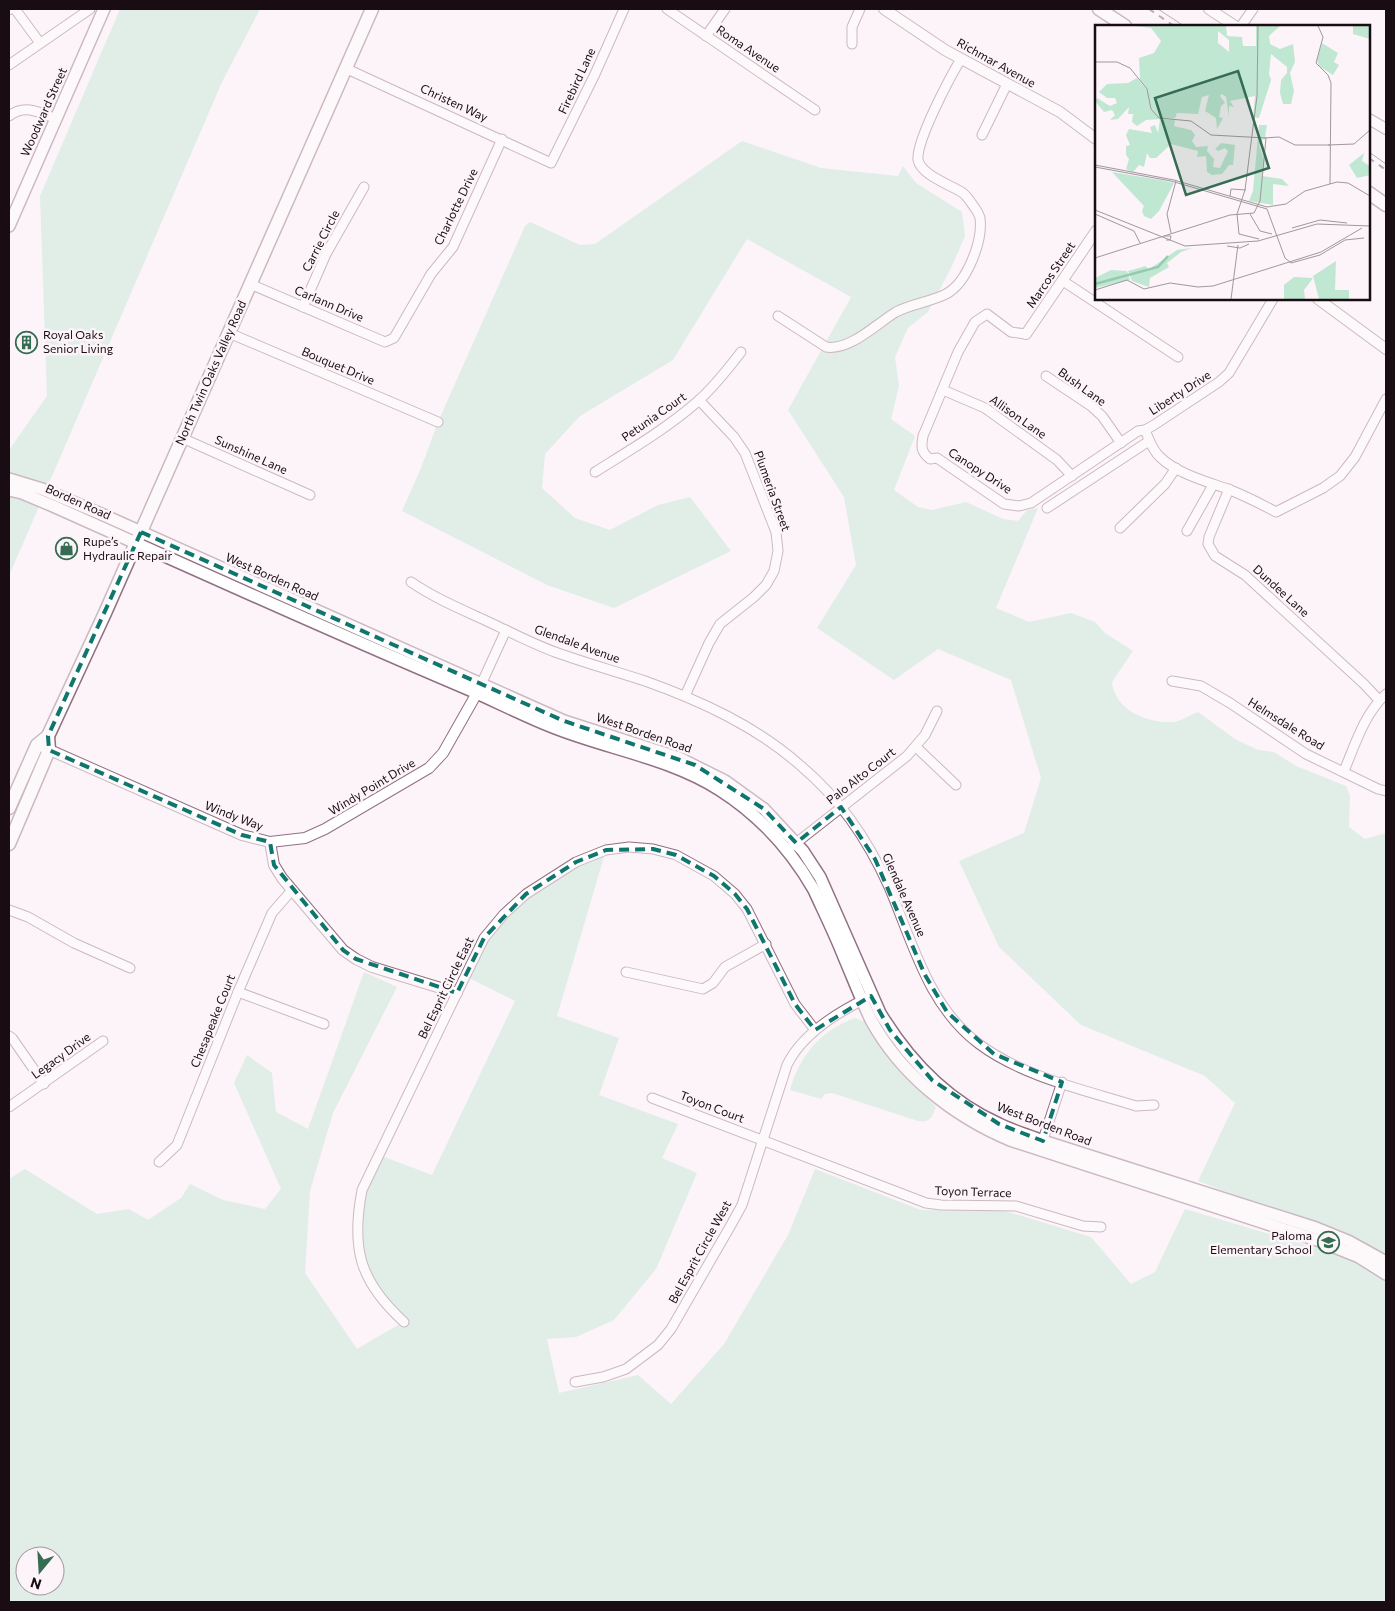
<svg xmlns="http://www.w3.org/2000/svg" width="1395" height="1611" viewBox="0 0 1395 1611" font-family="Commissioner,sans-serif">
	<style>
		.green { fill: #bfe7d2; fill-rule: evenodd }
		.lines { fill: none; stroke-linecap: round; stroke-linejoin: round }
		.minor-casing { stroke: #927083; stroke-width: 11 }
		.tertiary-casing { stroke: #927083; stroke-width: 12 }
		.secondary-casing { stroke: #927083; stroke-width: 14 }
		.primary-casing { stroke: #927083; stroke-width: 15 }
		.minor { stroke: #fff; stroke-width: 9 }
		.tertiary { stroke: #fff; stroke-width: 10 }
		.secondary { stroke: #fff; stroke-width: 11 }
		.primary { stroke: #fff; stroke-width: 12 }
		.tram { stroke: #655a60; stroke-width: 1 }
		.rail { stroke: #655a60; stroke-width: 2; stroke-dasharray: 6 6; stroke-linecap: butt }
		.marked { fill: none; stroke: #0f766e; stroke-width: 4; stroke-dasharray: 10 6; stroke-linejoin: round }
		.labels { text-anchor: middle; stroke-width: 5; stroke-linejoin: round; paint-order: stroke }
		.street-label { font-size: 12px; fill: #190c13; stroke: #fcf4f8 }
		.poi-label { font-size: 12px; fill: #190c13; stroke: #fcf4f8; text-anchor: start }
		.inset-river { fill: none; stroke: #95caaf; stroke-width: 2.5 }
		.inset-road { fill: none; stroke: #a1979c; stroke-width: 1 }
		.view { fill: #366c53; fill-opacity: 0.15; stroke: #366c53; stroke-width: 2.5 }
		.inset-edge { fill: none; stroke: #190c13; stroke-width: 2.5 }
	</style>
	<rect width="100%" height="100%" fill="#fcf4f8"/>
	<!-- green -->
	<g class="green">
		<path d="M120,9H260L222,82L9,576V450L47,396L40,196Z"/>
		<path d="M742,141L821,168L898,176L903,166L916,183L962,212L965,236L952,266L928,312L908,328L895,357L899,386L891,419L915,436L894,490L918,507L932,510L966,502L1003,519L1018,521L1027,510L1038,508L996,608L1029,622L1071,613L1095,622L1105,633L1133,651L1112,682C1115,710 1146,723 1172,722C1180,722 1190,715 1198,712L1235,739L1258,750L1274,752L1296,766L1346,786L1350,796L1349,827L1365,839L1386,833V1254L1198,1181L1235,1103L1205,1076L1081,1025L999,947L959,861L1024,833L1041,778L1011,680L938,649L894,680L817,628L856,565L844,497L788,410L851,297L747,239L673,360L580,416L545,454L542,488L575,518L610,530L658,505L690,497L731,551L614,608L547,585L402,511L421,468L438,422L525,226L530,222L580,245L595,244Z"/>
		<path d="M606,850L557,1016L619,1038L599,1095L678,1124L662,1158L697,1173L656,1269L614,1320L576,1337L547,1339L559,1393L638,1375L671,1404L724,1344L788,1235L815,1169L921,1210L1005,1211L1091,1237L1131,1284L1155,1272L1185,1209L1337,1254L1378,1274L1386,1282V1602H9V1179L25,1169L97,1214L129,1209L148,1220L181,1198L190,1184L223,1200L265,1209L281,1189L234,1083L247,1055L272,1073L276,1112L308,1129L364,972L397,987L333,1113L310,1191L305,1273L357,1349L403,1322L364,1270L358,1213L379,1155L432,1175L515,1001L465,976L484,938L526,894ZM25,1556H55V1586H25Z"/>
		<path d="M855,1018L865,1022L884,1052L901,1073L936,1107C932,1117 930,1123 918,1121L832,1093L825,1094L821,1099L790,1090C800,1055 820,1031 855,1018Z"/>
	</g>
	<g class="lines">
		<defs>
			<g id="minor">
				<path d="M15,9L40,43"/>
				<path d="M667,9L815,110"/>
				<path d="M1241,26L1253,9"/>
				<path d="M706,36L725,9"/>
				<path d="M852,44V27L860,9"/>
				<path d="M9,65L90,9"/>
				<path d="M345,68L551,163L595,74L624,9"/>
				<path d="M9,116C25,104 39,112 56,119"/>
				<path d="M982,135L1007,84"/>
				<path d="M1063,281L1178,357"/>
				<path d="M250,284L385,342L394,338L431,274L453,247L502,139"/>
				<path d="M303,307L326,254L364,187"/>
				<path d="M778,316L826,347C850,351 876,324 896,312C911,304 930,302 946,294C967,283 983,241 980,218C979,214 977,211 975,208C971,203 968,197 963,193C951,185 921,175 918,160C916,141 950,77 961,59"/>
				<path d="M229,333L438,422"/>
				<path d="M1026,334L1011,332L987,314L975,322L958,352L923,436C921,447 921,452 930,459L937,458L1004,504L1019,506L1031,503L1138,431L1145,430L1154,425L1219,382L1229,373L1273,299"/>
				<path d="M1046,376L1091,406L1102,416L1121,443"/>
				<path d="M943,390L985,408L1057,460L1072,476"/>
				<path d="M1145,430C1149,439 1152,450 1160,457C1177,474 1209,482 1230,490C1246,496 1261,504 1276,512L1323,488L1340,476L1355,457L1386,399"/>
				<path d="M182,438L310,495"/>
				<path d="M595,472C630,450 666,429 697,402C714,387 728,369 741,352"/>
				<path d="M1229,489L1209,537L1208,544L1215,556L1245,575L1364,684L1379,700"/>
				<path d="M1047,508L1149,441"/>
				<path d="M1120,528L1165,484L1176,468"/>
				<path d="M1187,531L1213,485"/>
				<path d="M411,582C436,599 463,610 491,623C512,633 533,644 555,652C585,663 615,671 645,681C701,701 756,726 801,766C839,798 869,842 889,887C913,943 928,1006 979,1044C1023,1077 1085,1090 1136,1106L1154,1105"/>
				<path d="M1172,681L1201,686L1230,703L1306,754L1378,789L1386,791"/>
				<path d="M479,689L506,630"/>
				<path d="M685,696L709,643L720,624L754,597L766,585L774,571L778,551L776,532L745,453L734,437L699,400"/>
				<path d="M916,747L956,785"/>
				<path d="M1344,771C1355,745 1364,714 1386,694"/>
				<path d="M791,847L907,756L925,735L937,711"/>
				<path d="M9,910L28,917L74,943L130,968"/>
				<path d="M626,972L703,989L713,983L725,967L766,944"/>
				<path d="M238,992L324,1024"/>
				<path d="M9,1036L12,1038L44,1084"/>
				<path d="M652,1098L926,1203L941,1205L1016,1206L1083,1226L1101,1227"/>
				<path d="M9,1107L103,1041"/>
				<path d="M1041,1146L1062,1082"/>
				<path d="M159,1162L177,1145L238,992L272,913L292,890"/>
				<path d="M404,1322C359,1281 351,1248 362,1190L457,993L484,938L504,914L526,894L576,862L606,850L629,847L653,849L676,855L714,876L735,894L747,909L795,1004L815,1030"/>
				<path d="M575,1382L603,1377L626,1369L658,1345L671,1329L731,1225L742,1205L787,1065C802,1034 836,1013 867,998"/>
			</g>
			<g id="tertiary">
				<path d="M9,9H10"/>
				<path d="M884,9L945,50L1060,112L1096,139"/>
				<path d="M1209,9L1235,26"/>
				<path d="M1369,119L1386,129"/>
				<path d="M1318,299L1386,349"/>
				<path d="M1026,334L1096,231"/>
				<path d="M43,747L242,835L270,842L274,865L282,878L343,950L356,959L372,967L457,993"/>
				<path d="M270,842L305,838L325,829L429,768L443,753L477,693"/>
			</g>
			<g id="secondary">
				<path d="M9,226L104,9"/>
				<path d="M9,479L42,489L101,514L564,721L679,758L725,781L764,809L803,851L820,877L880,1013C909,1061 948,1101 999,1124C1013,1131 1028,1135 1043,1141L1316,1228L1348,1241L1386,1262"/>
				<path d="M9,490L22,493L53,506C192,568 330,631 470,690C497,702 523,715 550,726C606,749 668,757 720,790C759,815 791,850 814,890C824,912 835,934 844,957C853,978 861,999 871,1020C901,1075 953,1116 1010,1140L1317,1240L1359,1257L1386,1274"/>
			</g>
			<g id="primary">
				<path d="M1099,9L1125,26"/>
				<path d="M1369,193L1386,205"/>
				<path d="M9,808L37,745L48,736"/>
				<path d="M9,844L49,750L48,736L105,613L372,9"/>
			</g>
		</defs>
		<!-- minor casing -->
		<use href="#minor" class="minor-casing"/>
		<!-- tertiary casing -->
		<use href="#tertiary" class="tertiary-casing"/>
		<!-- secondary casing -->
		<use href="#secondary" class="secondary-casing"/>
		<!-- primary casing -->
		<use href="#primary" class="primary-casing"/>
		<!-- minor -->
		<use href="#minor" class="minor"/>
		<!-- tertiary -->
		<use href="#tertiary" class="tertiary"/>
		<!-- secondary -->
		<use href="#secondary" class="secondary"/>
		<!-- primary -->
		<use href="#primary" class="primary"/>
		<!-- tram -->
		<g class="tram">
			<path d="M1158,9L1184,26"/>
			<path d="M1369,152L1386,164"/>
		</g>
		<!-- rail -->
		<g class="rail">
			<path d="M1149,9L1174,26"/>
			<path d="M1369,158L1386,170"/>
		</g>
	</g>
	<!-- marked area -->
	<path d="M0 0H1395V1611H0ZM141,532L564,721L695,765L764,809L796,843L841,807L875,859L925,975L947,1012L994,1054L1062,1082L1043,1141L999,1124L932,1080L890,1030L871,996L815,1030L795,1004L747,909L735,894L714,876L676,855L653,849L606,850L576,862L526,894L484,938L457,993L356,959L343,950L274,865L270,842L242,835L49,750L48,736Z" fill="#fcf4f8" fill-opacity=".55" fill-rule="evenodd"/>
	<path class="marked" d="M141,532L564,721L695,765L764,809L796,843L841,807L875,859L925,975L947,1012L994,1054L1062,1082L1043,1141L999,1124L932,1080L890,1030L871,996L815,1030L795,1004L747,909L735,894L714,876L676,855L653,849L606,850L576,862L526,894L484,938L457,993L356,959L343,950L274,865L270,842L242,835L49,750L48,736Z"/>
	<!-- icons -->
	<defs>
		<symbol id="building-ring" viewBox="-11 -11 22 22"><circle r="9.5" fill="#fcf4f8" stroke="#366c53" stroke-width="1.5"/><path d="M-4-6H4V6H1V3H-1V6H-4ZM-2.5-4.3h1.7v1.8h-1.7ZM.8-4.3h1.7v1.8H.8ZM-2.5-1h1.7V.8h-1.7ZM.8-1h1.7V.8H.8Z" fill="#366c53"/></symbol>
		<symbol id="shop-ring" viewBox="-11 -11 22 22"><circle r="9.5" fill="#fcf4f8" stroke="#366c53" stroke-width="1.5"/><path d="M-5-2.5h2.3a2.7 3.5 0 0 1 5.4 0H5L5.5 6h-11ZM-1.5-2.5h3a1.5 2.3 0 0 0-3 0Z" fill="#366c53"/></symbol>
		<symbol id="school-ring" viewBox="-11 -11 22 22"><circle r="9.5" fill="#fcf4f8" stroke="#366c53" stroke-width="1.5"/><path d="M0-5L7-2L0 1L-7-2ZM-4 1L0 2.5L4 1V4Q0 6-4 4Z" fill="#366c53"/></symbol>
	</defs>
	<g fill-rule="evenodd">
		<use href="#building-ring" x="14" y="330" width="25" height="25"/>
		<use href="#shop-ring" x="54" y="536" width="25" height="25"/>
		<use href="#school-ring" x="1316" y="1230" width="25" height="25"/>
	</g>
	<g class="labels">
		<!-- street labels -->
		<g class="street-label">
			<text transform="translate(748 49) rotate(34)" y="4">Roma Avenue</text>
			<text transform="translate(996 63) rotate(29)" y="4">Richmar Avenue</text>
			<text transform="translate(577 81) rotate(-65)" y="4">Firebird Lane</text>
			<text transform="translate(454 103) rotate(25)" y="4">Christen Way</text>
			<text transform="translate(44 112) rotate(-66)" y="4">Woodward Street</text>
			<text transform="translate(456 207) rotate(-64)" y="4">Charlotte Drive</text>
			<text transform="translate(321 241) rotate(-63)" y="4">Carrie Circle</text>
			<text transform="translate(1051 275) rotate(-56)" y="4">Marcos Street</text>
			<text transform="translate(329 304) rotate(23)" y="4">Carlann Drive</text>
			<text transform="translate(338 366) rotate(23)" y="4">Bouquet Drive</text>
			<text transform="translate(211 373) rotate(-66)" y="4">North Twin Oaks Valley Road</text>
			<text transform="translate(1082 387) rotate(36)" y="4">Bush Lane</text>
			<text transform="translate(1180 393) rotate(-33)" y="4">Liberty Drive</text>
			<text transform="translate(654 417) rotate(-35)" y="4">Petunia Court</text>
			<text transform="translate(1018 417) rotate(35)" y="4">Allison Lane</text>
			<text transform="translate(251 455) rotate(24)" y="4">Sunshine Lane</text>
			<text transform="translate(980 471) rotate(33)" y="4">Canopy Drive</text>
			<text transform="translate(772 491) rotate(70)" y="4">Plumeria Street</text>
			<text transform="translate(78 502) rotate(24)" y="4">Borden Road</text>
			<text transform="translate(272 577) rotate(24)" y="4">West Borden Road</text>
			<text transform="translate(1281 591) rotate(42)" y="4">Dundee Lane</text>
			<text transform="translate(577 644) rotate(20)" y="4">Glendale Avenue</text>
			<text transform="translate(1286 724) rotate(32)" y="4">Helmsdale Road</text>
			<text transform="translate(644 733) rotate(19)" y="4">West Borden Road</text>
			<text transform="translate(861 776) rotate(-38)" y="4">Palo Alto Court</text>
			<text transform="translate(372 787) rotate(-31)" y="4">Windy Point Drive</text>
			<text transform="translate(234 816) rotate(21)" y="4">Windy Way</text>
			<text transform="translate(904 895) rotate(66)" y="4">Glendale Avenue</text>
			<text transform="translate(446 988) rotate(-64)" y="4">Bel Esprit Circle East</text>
			<text transform="translate(213 1021) rotate(-68)" y="4">Chesapeake Court</text>
			<text transform="translate(61 1056) rotate(-36)" y="4">Legacy Drive</text>
			<text transform="translate(712 1107) rotate(21)" y="4">Toyon Court</text>
			<text transform="translate(1044 1124) rotate(21)" y="4">West Borden Road</text>
			<text transform="translate(973 1192) rotate(2)" y="4">Toyon Terrace</text>
			<text transform="translate(700 1252) rotate(-61)" y="4">Bel Esprit Circle West</text>
		</g>
		<!-- poi labels -->
		<g class="poi-label">
			<text x="43" y="339">Royal Oaks<tspan x="43" dy="14">Senior Living</tspan></text>
			<text x="83" y="546">Rupe’s<tspan x="83" dy="14">Hydraulic Repair</tspan></text>
			<text x="1312" y="1240" text-anchor="end">Paloma<tspan x="1312" dy="14">Elementary School</tspan></text>
		</g>
	</g>
	<!-- overview -->
	<g transform="translate(1095 25)">
		<rect width="275" height="275" fill="#fcf4f8"/>
		<path d="M41,1H131L132,11L147,12L148,21H161V1H185L174,11L175,19L185,24L198,19L200,37L195,48L199,66L196,79H188L185,68L186,55L192,48V42L176,29L174,49L176,55L164,93L158,92L160,71L135,76L139,82L134,81V92L131,72L127,69L125,71L130,78L126,81L124,92L128,93L122,104L121,93L110,86L114,70L107,72L103,89L82,88L80,93L51,95L42,101L37,97L38,89H33L34,82L23,94L15,95L20,90L17,85L9,87L0,76L2,73L15,81L22,78L20,73H12L4,67L12,59L33,58L42,53L54,68L45,55L44,33L59,28L66,16L56,3ZM123,6L134,15V27L123,18ZM258,1H275V14L258,9ZM227,18L243,28L239,37L244,40L238,50L224,41L222,35ZM65,94L80,95L79,101L96,105L100,110L97,116L101,122L113,121L112,126L119,134L118,142L125,143L133,126L130,123L123,126L120,124L126,118L140,120L138,140H134L127,149L117,150L112,147L111,131L102,132L103,126L76,119L61,133H55L52,128L49,142L44,140L38,147L31,144L34,134L31,130V121L35,120L31,110L34,104L57,108L55,102L60,100L63,108ZM164,100H172L170,112L164,120L168,132L167,151L187,154L194,161L178,159V180L154,176L158,166ZM269,128L267,136L275,141V150L262,153L254,140ZM17,147L65,155L79,158L64,186L56,194L49,191L47,186L49,181ZM97,223L86,227L72,238L74,242L55,253L54,262L37,256L33,246L51,241L53,245L82,225ZM241,236L240,265H254V274H224L218,251ZM16,245L32,246L35,255L0,263V253ZM199,252L218,253L209,265L210,274H189V260Z" fill="#bfe7d2" fill-rule="evenodd"/>
		<path class="inset-river" d="M0,259L63,242L73,231"/>
		<path class="inset-road" d="M223,1L228,12L221,38L233,50L236,58L235,159M0,37H22L35,43L52,64L56,84L64,93L96,96L116,110L171,113M169,113L184,112L200,120H235M233,120L259,119L275,105M0,140L79,155L172,182L191,179L210,166L242,157L253,158L275,171M0,142L76,156L172,184L190,233L196,238L225,230L250,215L269,213M135,171L136,164L151,165M0,185L90,221L163,216L222,199L275,201M0,189L39,206L45,218M155,189L165,206L177,209M197,203L225,195L252,198M76,208L72,189L81,156M144,209L142,189L150,165L162,71L163,1M144,209L164,214M69,211H76L75,215H71M132,221L145,223L154,219M0,233L135,190L159,188L165,176L171,113M0,265L32,255L49,264L75,258L103,262L118,261L226,227L267,203M136,274L143,220"/>
		<path class="view" d="M143,46L174,143L91,170L60,73Z"/>
		<rect width="275" height="275" class="inset-edge"/>
	</g>
	<!-- border -->
	<rect width="1395" height="1611" fill="none" stroke="#190c13" stroke-width="20"/>
	<!-- north arrow -->
	<g transform="translate(40 1571) rotate(198)"><circle r="24" fill="#fcf4f8" stroke="#a1979c"/>
	<path d="M0-4L9 19L0 12L-9 19Z" fill="#366c53"/>
	<text y="-8" font-size="14" font-weight="bold" text-anchor="middle" fill="#190c13">N</text>
	</g>
</svg>
